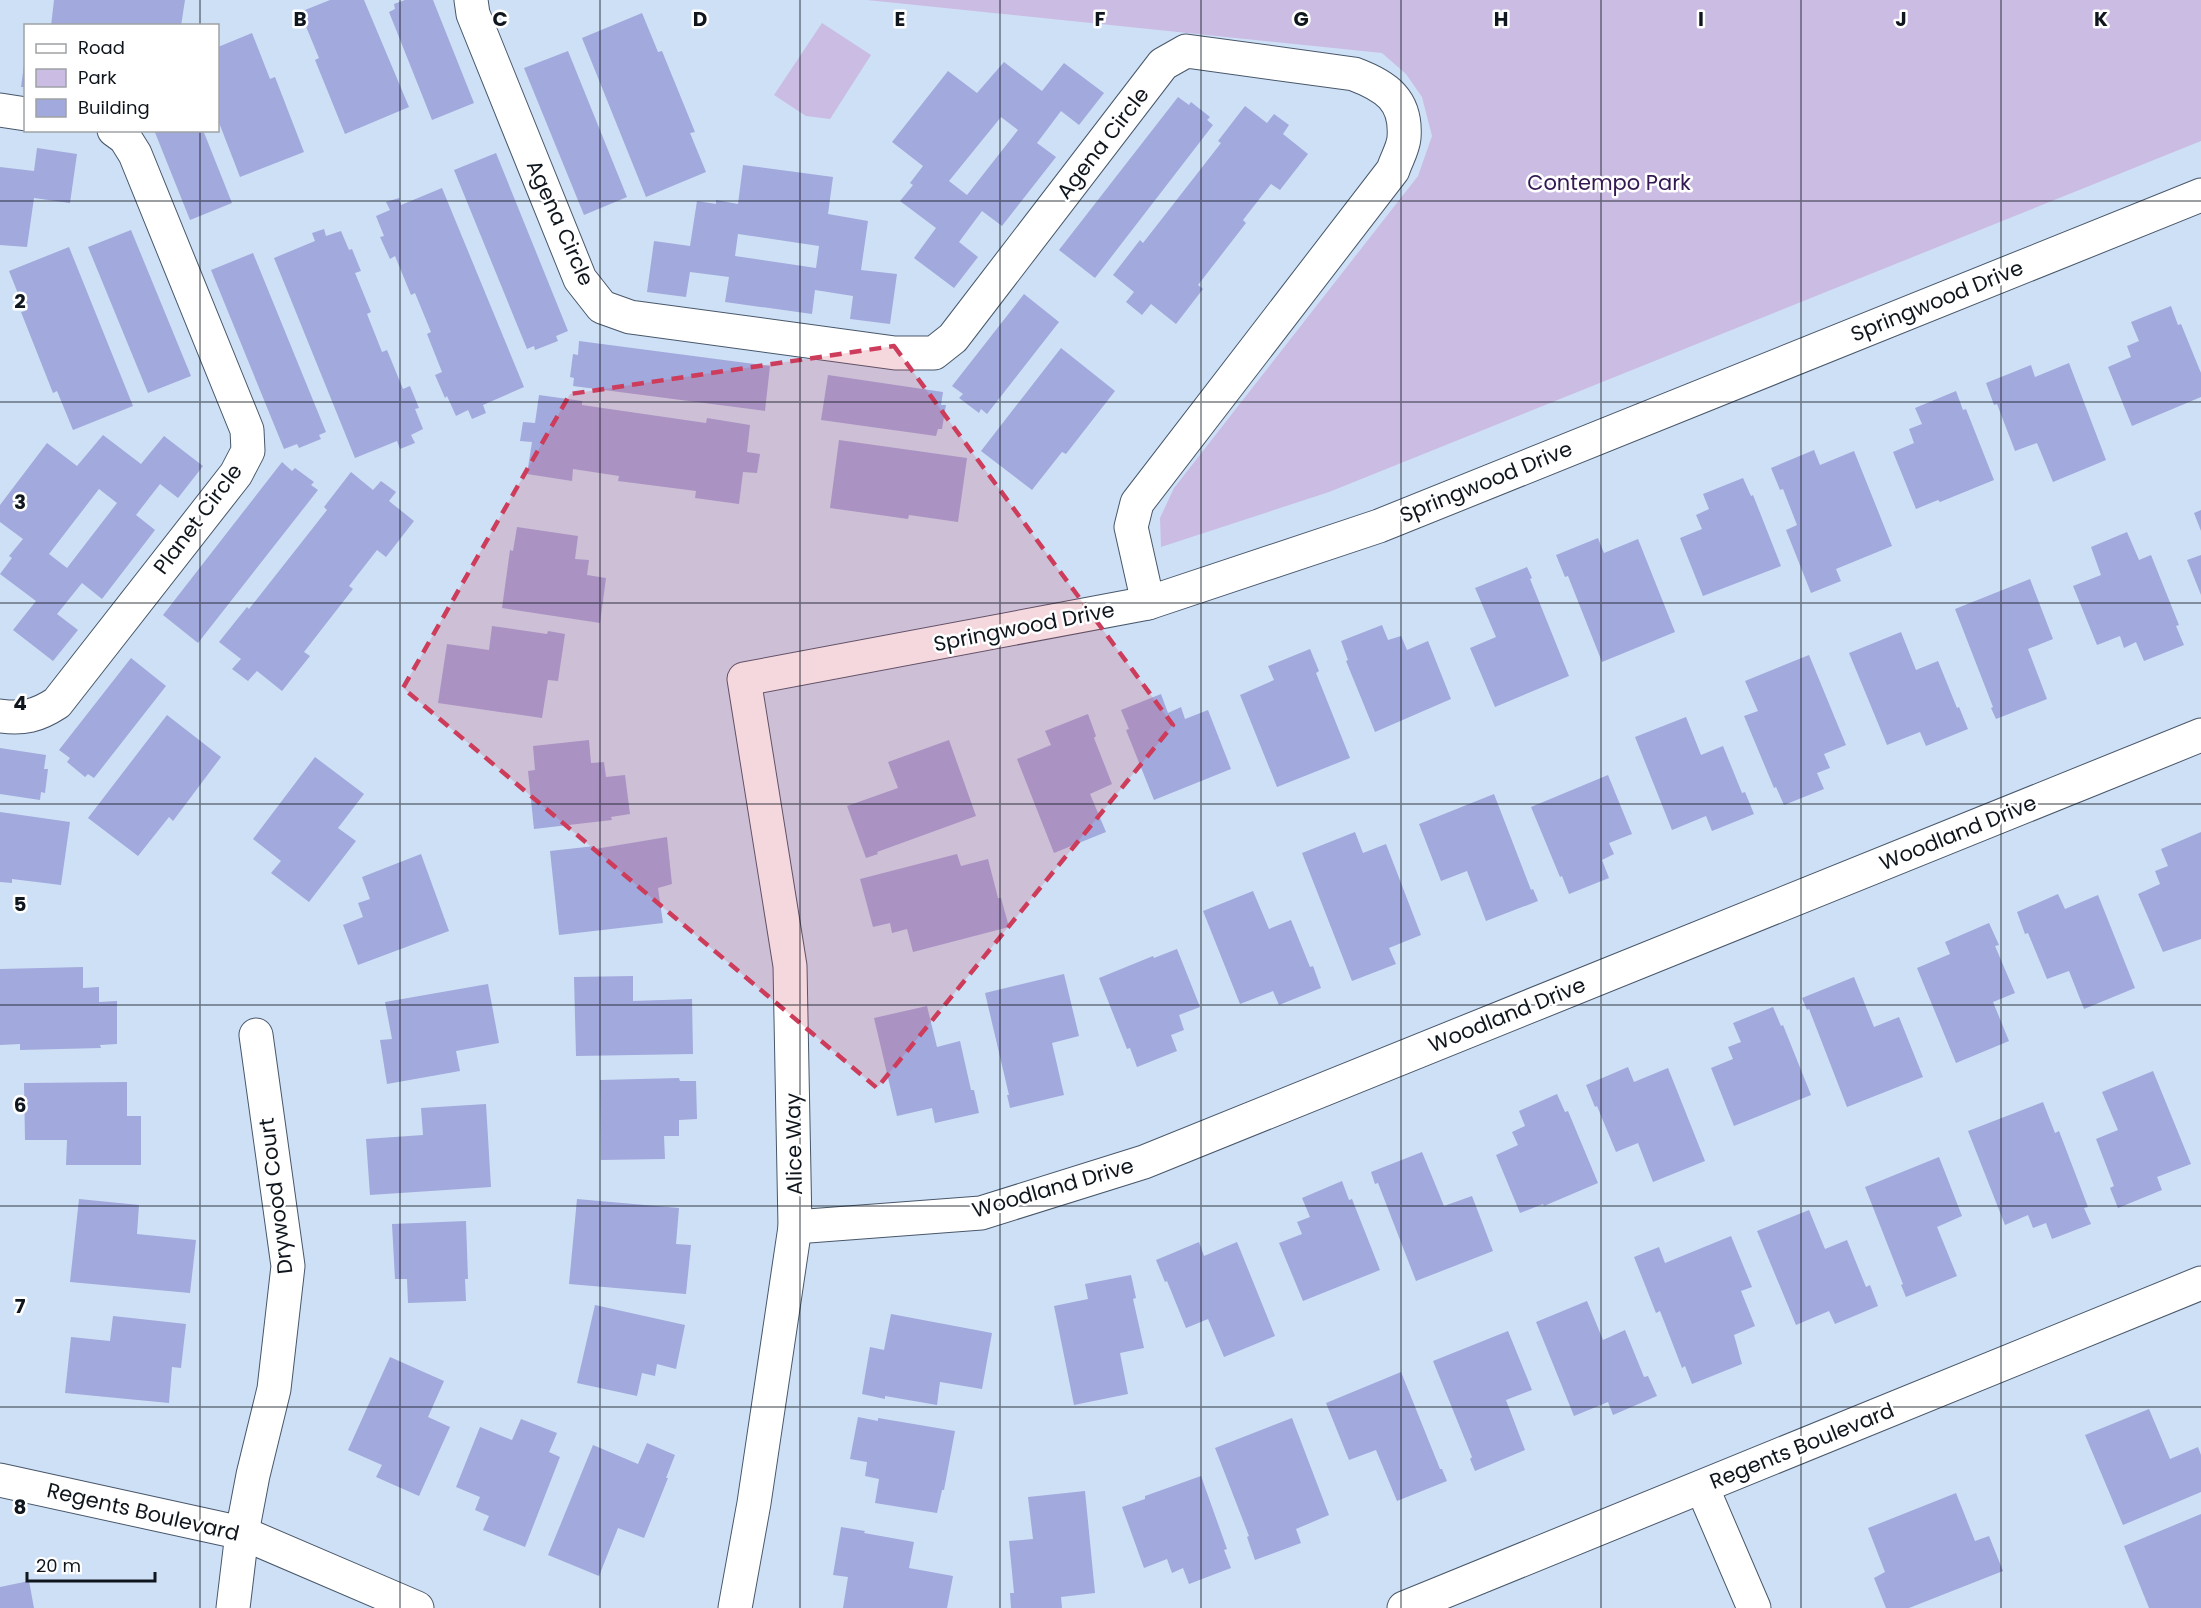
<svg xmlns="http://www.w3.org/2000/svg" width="2201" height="1608" viewBox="0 0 2201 1608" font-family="Poppins,sans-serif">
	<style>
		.green { fill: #cbbce3 }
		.building { fill: #a2a9dc; fill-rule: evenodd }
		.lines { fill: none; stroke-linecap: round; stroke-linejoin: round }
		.minor-casing { stroke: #48576a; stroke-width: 35 }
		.minor { stroke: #fff; stroke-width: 33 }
		.marked { fill: #cd3d5b; fill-opacity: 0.2; stroke: #cd3d5b; stroke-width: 4.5; stroke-dasharray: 12 8; stroke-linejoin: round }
		.grid { fill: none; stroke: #10161d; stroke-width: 1.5; stroke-opacity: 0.55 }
		.labels { text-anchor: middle; stroke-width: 5; stroke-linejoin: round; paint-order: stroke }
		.street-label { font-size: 21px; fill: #10161d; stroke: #fff }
		.park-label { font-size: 21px; fill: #341853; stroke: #fff }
		.grid-label { font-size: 20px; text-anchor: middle; font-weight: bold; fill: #10161d; stroke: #fff; stroke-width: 5; stroke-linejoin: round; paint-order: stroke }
	</style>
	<rect width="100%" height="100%" fill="#cee0f6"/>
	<!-- green -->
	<g class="green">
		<path d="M867,0H2201V141L1329,492L1161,547L1160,518L1174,488L1418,176L1432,136L1422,97L1406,74L1382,53Z"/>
		<path d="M822,23L871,55L830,119L806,116L774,95Z"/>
	</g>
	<!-- building -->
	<g class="building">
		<path d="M54,0H185L181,26H51Z"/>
		<path d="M330,0H364L409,107L345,134L315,60L319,58L300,12Z"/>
		<path d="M405,0H433L474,103L432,120L389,12L395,9L394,4Z"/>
		<path d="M642,13L658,52L662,51L695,132L690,133L706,172L646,197L582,38Z"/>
		<path d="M252,33L270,79L275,77L304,152L240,177L218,120V47Z"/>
		<path d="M568,51L627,197L584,215L524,68Z"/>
		<path d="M1004,62L1042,91L1064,63L1104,93L1079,125L1061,111L1037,143L1056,157L1002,226L982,211L959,242L978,257L954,288L914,258L936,228L900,201L913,185L910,183L923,166L892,142L948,71L977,93ZM1001,117L1018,130L967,195L949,181Z"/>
		<path d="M24,65H26V87H21Z"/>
		<path d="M1178,97L1189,105L1191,102L1210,117L1207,120L1213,125L1095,278L1059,250Z"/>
		<path d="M1245,106L1267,123L1274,114L1289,125L1283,134L1308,154L1280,190L1271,184L1243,220L1246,223L1198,285L1203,289L1176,324L1151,304L1142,315L1126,302L1134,292L1113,275L1140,240L1143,243L1221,143L1218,141Z"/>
		<path d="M154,130H203L232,203L190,220Z"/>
		<path d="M37,148L77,154L70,203L34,198L27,247L0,245V167L34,171Z"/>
		<path d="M496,153L568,331L556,336L558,341L535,350L534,346L527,349L454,170Z"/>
		<path d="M743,165L833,177L828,214L868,221L861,270L897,274L890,324L850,319L853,296L815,290L812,314L725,302L729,277L690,272L686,297L647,292L654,241L690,246L697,201L716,204V200L738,204ZM738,234L819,246L816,268L735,256Z"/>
		<path d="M442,188L524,387L483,405L486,413L472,419L468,410L456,416L447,396L445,398L435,375L442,372L427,334L431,332L415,293L411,295L395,256L390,259L380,237L384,236L376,216L390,210L386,202L399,198L401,205Z"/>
		<path d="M324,229L326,236L341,231L349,250L352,249L361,271L355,273L371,312L367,314L382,352L387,350L403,389L410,386L419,408L415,409L423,429L411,435L415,443L400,449L397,441L355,458L274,258L315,241L312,233Z"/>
		<path d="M131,230L191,376L148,393L88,247Z"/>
		<path d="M69,247L133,406L73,430L57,391L53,393L21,312L25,311L9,271Z"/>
		<path d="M253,253L326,432L319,435L321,439L299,448L297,444L284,449L211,270Z"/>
		<path d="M1024,294L1059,322L987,414L981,409L979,413L959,398L963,394L952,386Z"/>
		<path d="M2171,306L2178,325L2181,324L2201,373V397L2132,426L2108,367L2131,357L2127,346L2139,341L2131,322Z"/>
		<path d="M579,341L770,366L765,411L573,386L574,378L570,377L573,354L578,355Z"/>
		<path d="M1061,348L1115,391L1066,454L1062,452L1032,490L981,451Z"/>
		<path d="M2069,363L2106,460L2053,482L2037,443L2015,451L1997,404L1994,405L1986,383L2031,365L2035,377Z"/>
		<path d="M828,375L943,392L941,405H946L942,429H938L936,436L821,420Z"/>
		<path d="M1956,391L1963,410L1966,409L1994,480L1940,502L1938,500L1916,509L1893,452L1914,443L1909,429L1922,424L1915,408Z"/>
		<path d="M539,395L582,401V405L706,423L707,418L750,425L747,452L760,454L757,473L743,472L739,504L695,498L696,491L618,481L619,476L573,469L572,481L527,474L532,442L520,441L523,422L535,423Z"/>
		<path d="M103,435L141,464L164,436L203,466L178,498L160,484L136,515L155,530L102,599L82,583L57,614L78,630L53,661L13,630L36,601L0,574L12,558L9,556L23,539L0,522V505L47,443L77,466ZM99,489L117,503L67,568L49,554Z"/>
		<path d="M839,440L967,458L958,522L909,515L908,519L830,508Z"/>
		<path d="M1814,450L1820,465L1854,451L1892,546L1836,569L1841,581L1811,593L1786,530L1797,525L1783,489L1780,490L1771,468Z"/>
		<path d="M282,462L292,471L295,468L314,482L311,485L318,490L198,643L163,615Z"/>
		<path d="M351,472L373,490L381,481L396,492L389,501L414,521L386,557L377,550L349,586L353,589L304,652L310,656L282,691L257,671L248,681L232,669L241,659L219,642L247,607L249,609L327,510L324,507Z"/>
		<path d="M1743,478L1751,496L1753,495L1781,566L1703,596L1680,538L1702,529L1696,515L1709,509L1703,494Z"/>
		<path d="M2201,510V531L2194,513Z"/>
		<path d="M517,527L578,536L575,559L589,560L587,575L606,578L600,623L502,608L510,550L513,551Z"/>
		<path d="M2127,532L2139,560L2151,555L2179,625L2176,626L2184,645L2144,661L2136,642L2124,648L2120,636L2097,645L2073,586L2101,575L2091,547Z"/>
		<path d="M1598,538L1604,553L1638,539L1675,632L1602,662L1568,576L1565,577L1556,555Z"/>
		<path d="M2201,555V595L2187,560Z"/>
		<path d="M1527,567L1532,578L1530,579L1569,676L1495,707L1470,648L1496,637L1475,588Z"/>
		<path d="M2030,579L2053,639L2028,649L2047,699L1996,719L1991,708L1993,707L1955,609Z"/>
		<path d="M1382,625L1388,640L1401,636L1407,650L1428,641L1451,699L1375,732L1346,661L1348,660L1341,641Z"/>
		<path d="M492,626L547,634L548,631L565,634L558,681L548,680L542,718L438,703L447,644L489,650Z"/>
		<path d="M1901,632L1916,670L1938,661L1957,708L1959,707L1968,729L1926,746L1920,732L1887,745L1849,653Z"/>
		<path d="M1310,649L1319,671L1316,673L1350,758L1277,787L1240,695L1274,680L1268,666Z"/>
		<path d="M1809,655L1846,745L1824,754L1830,768L1817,773L1824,789L1784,805L1776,787L1774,788L1744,716L1758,711L1745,681Z"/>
		<path d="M131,658L166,686L94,778L88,774L85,777L67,762L70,758L59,750Z"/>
		<path d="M1161,694L1168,713L1181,707L1185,719L1208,710L1231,769L1154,800L1126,730L1129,729L1121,710Z"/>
		<path d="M1088,714L1096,736L1094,738L1112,784L1090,794L1106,832L1054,853L1017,759L1051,745L1045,731Z"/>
		<path d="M167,715L221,757L173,821L169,817L138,856L88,818Z"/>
		<path d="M1686,717L1701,755L1723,746L1742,793L1745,792L1754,814L1712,831L1706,816L1672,830L1635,737Z"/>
		<path d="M589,740L591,763L604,762L606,777L625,775L630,814L611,817L612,820L534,829L528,771L535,770L533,746Z"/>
		<path d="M949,740L976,816L877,852L878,854L866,858L847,806L898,788L888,762Z"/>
		<path d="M0,748L46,755L44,769H48L45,793L41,792L40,800L0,794Z"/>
		<path d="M315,757L364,794L338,828L356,841L309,902L271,873L281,861L253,839Z"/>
		<path d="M1608,775L1632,834L1609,843L1614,854L1602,860L1609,878L1569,894L1562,876L1560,877L1531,807Z"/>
		<path d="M1494,794L1531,890L1533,889L1538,901L1486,921L1467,871L1441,881L1419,824Z"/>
		<path d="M0,812L70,822L61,885L12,879V883L0,882Z"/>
		<path d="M1355,832L1363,853L1386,844L1421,935L1389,948L1396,964L1352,981L1302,853Z"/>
		<path d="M2201,832V939L2163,952L2138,894L2160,884L2155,871L2168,866L2161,849Z"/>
		<path d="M667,837L672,884L658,888L663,923L559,935L550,851L595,846V849Z"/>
		<path d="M421,854L449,931L358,965L343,925L363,917L358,903L370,899L362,877Z"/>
		<path d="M957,854L961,866L988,859L998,898H1001L1009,927L913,952L907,929L892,933L890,923L873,927L860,879Z"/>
		<path d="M1253,891L1269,929L1291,920L1310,967L1313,966L1321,988L1279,1005L1273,991L1240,1004L1203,911Z"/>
		<path d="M2058,894L2065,909L2098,895L2135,988L2084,1009L2069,971L2047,979L2028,933L2025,934L2017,912Z"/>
		<path d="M1989,923L1999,945L1995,946L2015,993L1993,1002L2009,1041L1956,1063L1917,968L1950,954L1945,942Z"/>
		<path d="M1177,949L1200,1007L1179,1015L1184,1030L1171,1035L1177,1051L1137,1067L1130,1048L1127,1049L1099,978L1153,956L1154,958Z"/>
		<path d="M83,967V988L99,987V1002L117,1001V1044L100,1045L101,1048L20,1050V1044L0,1045V969Z"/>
		<path d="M1064,974L1079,1036L1052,1043L1064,1095L1010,1108L1007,1095H1009L985,993Z"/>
		<path d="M633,976V1001L692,999L693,1054L576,1056L574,977Z"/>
		<path d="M1854,977L1874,1027L1899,1017L1923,1077L1847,1107L1809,1009L1807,1010L1802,998Z"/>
		<path d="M488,984L499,1043L456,1051L460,1071L387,1084L380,1040L392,1039L385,1002Z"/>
		<path d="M927,1006L937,1047L960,1041L971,1090H974L979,1113L935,1123L932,1108L897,1116L874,1018Z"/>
		<path d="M1773,1007L1781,1026L1783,1025L1811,1095L1734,1126L1711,1068L1733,1059L1728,1047L1741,1042L1733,1023Z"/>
		<path d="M1628,1067L1634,1082L1668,1068L1705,1161L1653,1182L1638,1143L1616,1152L1597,1106L1595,1107L1586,1085Z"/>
		<path d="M2153,1071L2191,1164L2157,1177L2162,1190L2118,1208L2110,1188L2114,1186L2096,1139L2118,1130L2102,1092Z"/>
		<path d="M679,1078L680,1081H696L697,1119L679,1120V1136H664L665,1159L601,1160L600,1080Z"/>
		<path d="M127,1082V1116H141V1165H66L67,1140H25L24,1083Z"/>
		<path d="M1557,1094L1565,1112L1568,1111L1598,1183L1544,1206L1543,1204L1520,1213L1496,1155L1518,1145L1512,1132L1525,1126L1519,1111Z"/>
		<path d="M2043,1102L2055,1133L2059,1131L2088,1207L2084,1208L2091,1224L2052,1239L2046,1223L2033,1228L2028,1215L2005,1225L1968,1131Z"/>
		<path d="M486,1104L491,1187L370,1195L366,1139L423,1135L421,1108Z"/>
		<path d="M1422,1152L1444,1206L1472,1196L1493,1251L1416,1281L1378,1183L1375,1184L1371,1172Z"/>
		<path d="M1939,1157L1962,1216L1937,1227L1957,1276L1906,1297L1901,1285L1903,1284L1865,1187Z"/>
		<path d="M1342,1181L1349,1200L1352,1199L1380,1270L1303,1301L1279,1243L1302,1234L1297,1222L1310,1217L1302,1198Z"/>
		<path d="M79,1199L139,1205L137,1234L196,1240L190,1293L70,1282Z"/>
		<path d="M577,1199L679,1208L676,1244L691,1245L686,1294L569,1284Z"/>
		<path d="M1809,1210L1825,1249L1847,1240L1866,1287L1870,1285L1878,1306L1835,1324L1829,1311L1796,1325L1757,1231Z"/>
		<path d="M466,1221L468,1279H465L466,1301L408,1303L407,1279H395L392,1224Z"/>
		<path d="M1731,1236L1752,1287L1741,1291L1755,1326L1734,1335L1742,1364L1692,1384L1685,1366L1682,1368L1660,1311L1656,1313L1634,1257L1659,1247L1665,1263Z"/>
		<path d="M1199,1242L1204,1256L1237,1242L1275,1336L1224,1357L1208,1319L1186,1328L1167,1281L1165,1282L1156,1260Z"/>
		<path d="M1131,1275L1136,1298L1133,1299L1144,1348L1120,1353L1128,1394L1074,1405L1054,1306L1088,1299L1085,1284Z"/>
		<path d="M1587,1301L1603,1340L1625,1330L1644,1377L1648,1376L1657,1396L1613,1415L1608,1402L1574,1416L1536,1322Z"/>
		<path d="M595,1305L685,1325L676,1369L657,1364L655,1376L642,1373L637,1396L577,1383Z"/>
		<path d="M891,1314L992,1333L982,1389L940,1382L937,1405L885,1396V1399L862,1394L870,1347L884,1350Z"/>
		<path d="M113,1316L186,1324L181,1368L172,1367L169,1403L65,1393L71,1337L110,1341Z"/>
		<path d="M1508,1331L1532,1390L1506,1400L1525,1450L1475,1471L1470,1459L1472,1457L1433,1361Z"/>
		<path d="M390,1357L444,1381L428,1417L450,1427L419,1496L376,1477L382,1465L348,1450Z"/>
		<path d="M1401,1372L1440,1469H1442L1447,1481L1397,1501L1376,1450L1349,1460L1326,1403Z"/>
		<path d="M2149,1409L2170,1459L2198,1447L2201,1455V1492L2123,1525L2085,1435Z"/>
		<path d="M858,1417L878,1421V1418L955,1431L944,1490H942L937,1513L875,1503L879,1479L865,1476L867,1462L850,1459Z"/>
		<path d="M1292,1418L1329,1515L1296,1529L1301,1543L1255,1560L1247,1537L1249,1536L1215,1448Z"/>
		<path d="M521,1419L557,1433L549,1452L560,1457L525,1547L483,1530L489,1516L475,1510L480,1497L456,1487L480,1427L512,1440Z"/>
		<path d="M647,1443L675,1455L666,1478H668L644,1538L618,1528L599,1576L548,1555L593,1445L638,1464Z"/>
		<path d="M1201,1476L1227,1549L1224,1550L1231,1568L1189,1584L1183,1568L1172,1573L1167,1559L1144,1568L1122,1507L1145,1499V1496Z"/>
		<path d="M1085,1491L1095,1593L1061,1597L1062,1608H1011L1010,1593H1014L1009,1541L1033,1539L1028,1497Z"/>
		<path d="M1956,1493L1975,1541L1989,1536L2003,1571L1909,1608H1886L1874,1578L1885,1572L1868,1528Z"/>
		<path d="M2201,1514V1608H2149L2124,1546Z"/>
		<path d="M841,1527L865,1531L864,1533L914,1542L909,1568L953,1576L947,1608H843L848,1577L833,1575Z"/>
		<path d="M29,1581L34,1608H0V1587Z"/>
	</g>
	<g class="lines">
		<defs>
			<g id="minor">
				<path d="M471,0L473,14L580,279L602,307L630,317L895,353H934L953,338L1163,64L1186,51L1354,74C1386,86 1407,100 1404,138C1403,149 1396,160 1393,170L1137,503L1131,527L1148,603"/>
				<path d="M0,110L26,114"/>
				<path d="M0,716C24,719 37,716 57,703L236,474L248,451L247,430L135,154L125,138L114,130"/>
				<path d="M795,1227L981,1213L1144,1162L2201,735"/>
				<path d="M0,1480L242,1533L417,1608"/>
				<path d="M1702,1487L1754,1608"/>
				<path d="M233,1608L242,1533L253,1475L274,1389L288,1266L256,1035"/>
				<path d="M735,1608L754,1503L795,1227L790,966L744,679L1148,603L1379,526L2201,195"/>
				<path d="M1404,1608L2201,1283"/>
			</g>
		</defs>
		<!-- minor casing -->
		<use href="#minor" class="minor-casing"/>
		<!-- minor -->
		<use href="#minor" class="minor"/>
	</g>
	<!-- marked area -->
	<path class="marked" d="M894,346L1173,725L877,1088L403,688L570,394Z"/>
	<!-- grid -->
	<path class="grid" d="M200,0V26M400,0V1608M600,0V1608M800,0V1608M1000,0V1608M1201,0V1608M1401,0V1608M1601,0V1608M1801,0V1608M2001,0V1608M200,130V1608M0,201H2201M0,402H2201M0,603H2201M0,804H2201M0,1005H2201M0,1206H2201M0,1407H2201"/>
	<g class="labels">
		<!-- street labels -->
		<g class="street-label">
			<text transform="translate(1103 143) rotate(-52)" y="7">Agena Circle</text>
			<text transform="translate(560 223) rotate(66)" y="7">Agena Circle</text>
			<text transform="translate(1937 301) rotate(-22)" y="7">Springwood Drive</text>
			<text transform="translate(1486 482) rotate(-22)" y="7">Springwood Drive</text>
			<text transform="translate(198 519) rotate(-53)" y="7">Planet Circle</text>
			<text transform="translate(1024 627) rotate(-11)" y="7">Springwood Drive</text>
			<text transform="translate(1958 833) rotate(-22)" y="7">Woodland Drive</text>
			<text transform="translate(1507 1015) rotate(-22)" y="7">Woodland Drive</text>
			<text transform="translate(794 1144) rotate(-91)" y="7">Alice Way</text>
			<text transform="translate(1053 1188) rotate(-16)" y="7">Woodland Drive</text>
			<text transform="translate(276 1196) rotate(-97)" y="7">Drywood Court</text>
			<text transform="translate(1802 1446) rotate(-22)" y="7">Regents Boulevard</text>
			<text transform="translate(143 1512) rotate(13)" y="7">Regents Boulevard</text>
		</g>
		<!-- park labels -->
		<g class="park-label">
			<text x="1609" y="190">Contempo Park</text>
		</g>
	</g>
	<g class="grid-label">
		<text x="300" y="26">B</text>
		<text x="500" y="26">C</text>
		<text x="700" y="26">D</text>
		<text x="900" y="26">E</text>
		<text x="1100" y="26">F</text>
		<text x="1301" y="26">G</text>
		<text x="1501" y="26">H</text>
		<text x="1701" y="26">I</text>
		<text x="1901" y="26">J</text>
		<text x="2101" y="26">K</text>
		<text x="20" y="308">2</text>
		<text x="20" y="509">3</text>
		<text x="20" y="710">4</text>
		<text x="20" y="911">5</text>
		<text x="20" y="1112">6</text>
		<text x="20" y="1313">7</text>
		<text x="20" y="1514">8</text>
	</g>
	<!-- legend -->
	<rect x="24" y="24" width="195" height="108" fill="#ffffff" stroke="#9fa2a5" stroke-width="1.5"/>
	<rect x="36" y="44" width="30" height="9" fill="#ffffff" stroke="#9fa2a5" stroke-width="1.5"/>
	<text x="78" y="54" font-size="18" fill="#10161d">Road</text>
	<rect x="36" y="69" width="30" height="18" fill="#cbbce3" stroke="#9fa2a5" stroke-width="1.5"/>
	<text x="78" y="84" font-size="18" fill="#10161d">Park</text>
	<rect x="36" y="99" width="30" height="18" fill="#a2a9dc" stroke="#9fa2a5" stroke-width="1.5"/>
	<text x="78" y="114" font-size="18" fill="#10161d">Building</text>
	<!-- scale -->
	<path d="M27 1572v9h128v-9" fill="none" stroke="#10161d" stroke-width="3"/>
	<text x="36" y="1572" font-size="18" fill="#10161d" stroke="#ffffff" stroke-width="4.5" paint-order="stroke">20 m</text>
</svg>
